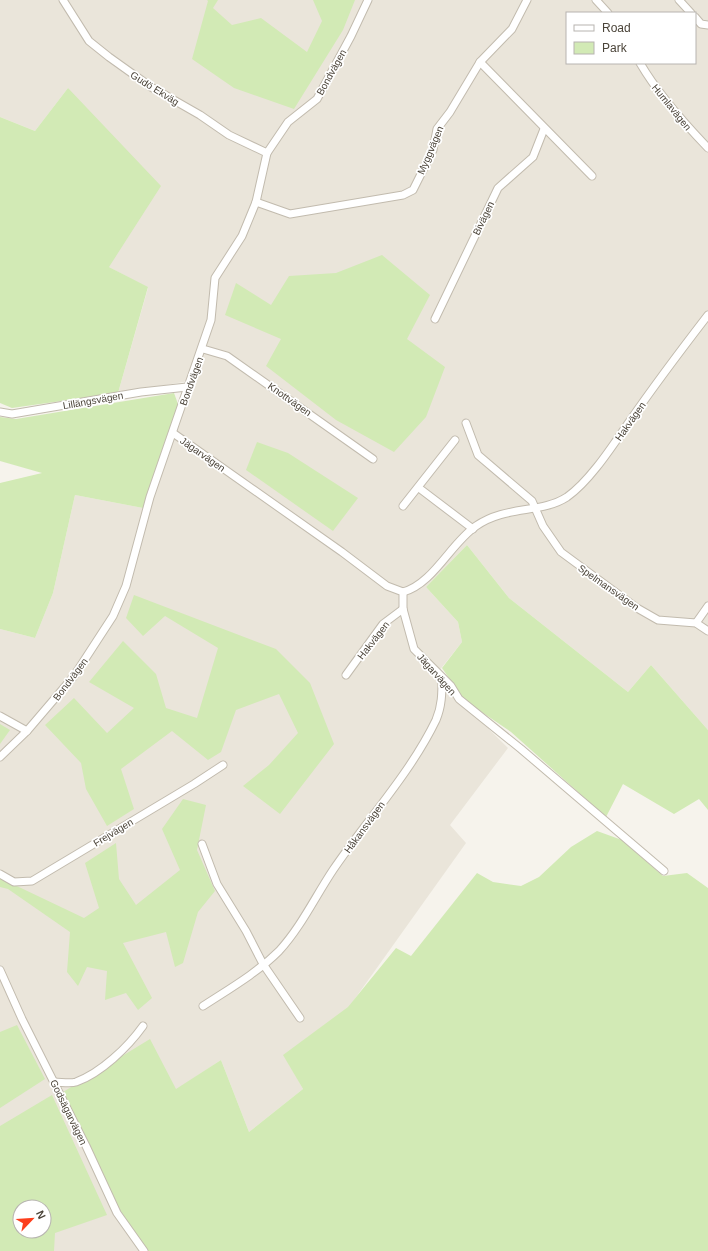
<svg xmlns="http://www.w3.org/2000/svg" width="708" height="1251" viewBox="0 0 708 1251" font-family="Helvetica,sans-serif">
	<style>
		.residential { fill: #eae5da; fill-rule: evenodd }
		.green { fill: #d2eab5; fill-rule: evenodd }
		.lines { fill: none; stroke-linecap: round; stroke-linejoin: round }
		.street-casing { stroke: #c2bbae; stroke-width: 9 }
		.street { stroke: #fff; stroke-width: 7 }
		.labels { text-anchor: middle; stroke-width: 3.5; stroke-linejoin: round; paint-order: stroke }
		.street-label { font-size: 10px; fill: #4b4439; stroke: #fff }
	</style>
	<rect width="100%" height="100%" fill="#f6f3ec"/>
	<!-- residential -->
	<path class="residential" d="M0,0H708V730L651,665L628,692L509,598L467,545L426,587L458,622L462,642L435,676L508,748L450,825L466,843L349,1007L284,1055L303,1089L249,1132L221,1060L176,1090L63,1092L140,1251H0V629L35,638L53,593L75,495L143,508L189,381L118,393L148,288L109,267L68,88L35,131L0,117ZM567,13H695V63H567ZM20,1207H44V1231H20Z"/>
	<!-- green -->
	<g class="green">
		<path d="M207,0H218L213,8L232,25L261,18L307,52L322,21L313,0H355L343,30L294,109L234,88L192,59L208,1Z"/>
		<path d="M68,88L161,186L109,267L148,287L118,393L12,408L0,403V117L35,131Z"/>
		<path d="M382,255L430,295L407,339L445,367L426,417L394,452L336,420L266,366L281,339L225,315L236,283L271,305L289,276L336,273Z"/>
		<path d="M174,393L178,404L143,508L75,495L53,593L35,638L0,629V483L42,473L0,461V417L16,419Z"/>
		<path d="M257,442L288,453L358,498L333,531L246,470Z"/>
		<path d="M467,545L509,598L628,692L651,665L708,730V810L699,799L674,814L623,784L606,817L511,732L464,700L442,668L462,642L458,622L426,587Z"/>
		<path d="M134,595L276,649L310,683L334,744L280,814L243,786L269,765L298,733L279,694L236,710L221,752L208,760L172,731L121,769L134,809L107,826L86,789L81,763L45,725L74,698L107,733L134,708L89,682L123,641L156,674L166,708L197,718L218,648L165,616L143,636L126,618Z"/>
		<path d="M0,724L10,730L0,744Z"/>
		<path d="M183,799L206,805L197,850L215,891L198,912L183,963L175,967L166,932L123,943L152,998L138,1010L126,993L105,1000L107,971L87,967L78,986L67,972L70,932L8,889L0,887V878L84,918L99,908L85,863L116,843L119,879L136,905L180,870L162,829Z"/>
		<path d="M597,831L622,840L663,876L687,873L708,888V1251H140L63,1092L150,1039L176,1089L221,1060L249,1132L303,1089L283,1055L348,1007L396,948L411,956L477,873L493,882L521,886L539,877L571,847Z"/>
		<path d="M17,1025L45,1079L0,1108V1032Z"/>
		<path d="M52,1095L107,1215L55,1233L54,1251H0V1126ZM20,1207H44V1231H20Z"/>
	</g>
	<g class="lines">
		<defs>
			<g id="street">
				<path d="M63,0L89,41L109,57L151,87L200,115L229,135L267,153"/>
				<path d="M596,0L608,13"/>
				<path d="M679,0L691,13"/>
				<path d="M695,17L701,24L708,25"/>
				<path d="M480,62L592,176"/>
				<path d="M640,63C658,94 683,122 708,148"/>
				<path d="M256,202L290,214L403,195L413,190L433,150L437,129L450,112L480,62L512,29L527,0"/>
				<path d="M435,319L498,188L533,157L544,129"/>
				<path d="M203,349L227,356L373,459"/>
				<path d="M0,412L12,414L141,392L187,387"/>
				<path d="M466,423L478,455L532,501L543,526L561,552L637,608L658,620L696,623L708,631"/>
				<path d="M173,433L342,552L387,586L403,592V609L414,649L451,686L459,699L521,749L664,871"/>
				<path d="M419,488L473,529"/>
				<path d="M403,506L455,440"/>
				<path d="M403,592C433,584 451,543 476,526C506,505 541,514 567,497C590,481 613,445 629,422C654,386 681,350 708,315"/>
				<path d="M696,623L708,606"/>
				<path d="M346,675L383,624L403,609"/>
				<path d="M0,716L27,731"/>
				<path d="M0,757L27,731L74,676L113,616L126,586L150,497L211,320L215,278L242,236L256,202L267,153L288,122L317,99L351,36L368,0"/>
				<path d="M202,844L217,884L246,931L263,964L300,1018"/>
				<path d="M0,874L14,882L32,881L194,784L223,765"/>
				<path d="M0,970L22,1019L86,1146L117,1213L144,1251"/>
				<path d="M203,1006C229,989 257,973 279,951C301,927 315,897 333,870C366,821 410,774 436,720C442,706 442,693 442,678"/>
				<path d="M54,1082C61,1082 70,1084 76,1082C101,1073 128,1047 143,1026"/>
			</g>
		</defs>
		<!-- street casing -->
		<use href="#street" class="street-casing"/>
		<!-- street -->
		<use href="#street" class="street"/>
	</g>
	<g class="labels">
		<!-- street labels -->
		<g class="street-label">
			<text transform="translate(331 72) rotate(-61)" y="4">Bondvägen</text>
			<text transform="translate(155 88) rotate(32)" y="4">Gudö Ekväg</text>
			<text transform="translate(672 107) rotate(51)" y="4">Humlavägen</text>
			<text transform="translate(430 150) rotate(-67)" y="4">Myggvägen</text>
			<text transform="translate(483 218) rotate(-64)" y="4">Bivägen</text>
			<text transform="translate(191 381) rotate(-70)" y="4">Bondvägen</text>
			<text transform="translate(290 399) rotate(35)" y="4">Knottvägen</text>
			<text transform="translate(93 400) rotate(-10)" y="4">Lillängsvägen</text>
			<text transform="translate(630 421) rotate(-55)" y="4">Hakvägen</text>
			<text transform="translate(203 454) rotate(35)" y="4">Jägarvägen</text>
			<text transform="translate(609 587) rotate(35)" y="4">Spelmansvägen</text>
			<text transform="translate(373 640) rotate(-52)" y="4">Hakvägen</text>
			<text transform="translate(437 674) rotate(48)" y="4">Jägarvägen</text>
			<text transform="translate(70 679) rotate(-53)" y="4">Bondvägen</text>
			<text transform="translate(364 827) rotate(-54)" y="4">Håkansvägen</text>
			<text transform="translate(113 832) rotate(-31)" y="4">Frejvägen</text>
			<text transform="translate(69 1112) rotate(64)" y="4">Godsägarvägen</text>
		</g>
	</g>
	<!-- legend -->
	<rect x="566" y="12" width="130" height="52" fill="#ffffff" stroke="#b7b4b0"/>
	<rect x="574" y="25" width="20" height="6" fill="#ffffff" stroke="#b7b4b0"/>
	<text x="602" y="32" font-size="12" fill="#4b4439">Road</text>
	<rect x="574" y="42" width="20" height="12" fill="#d2eab5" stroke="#b7b4b0"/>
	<text x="602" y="52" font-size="12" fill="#4b4439">Park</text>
	<!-- north arrow -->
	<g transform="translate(32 1219) rotate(65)"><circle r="19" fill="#ffffff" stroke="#b7b4b0"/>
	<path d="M0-3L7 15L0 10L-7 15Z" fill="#fc3f1d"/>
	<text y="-6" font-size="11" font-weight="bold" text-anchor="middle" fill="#4b4439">N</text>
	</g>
</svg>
